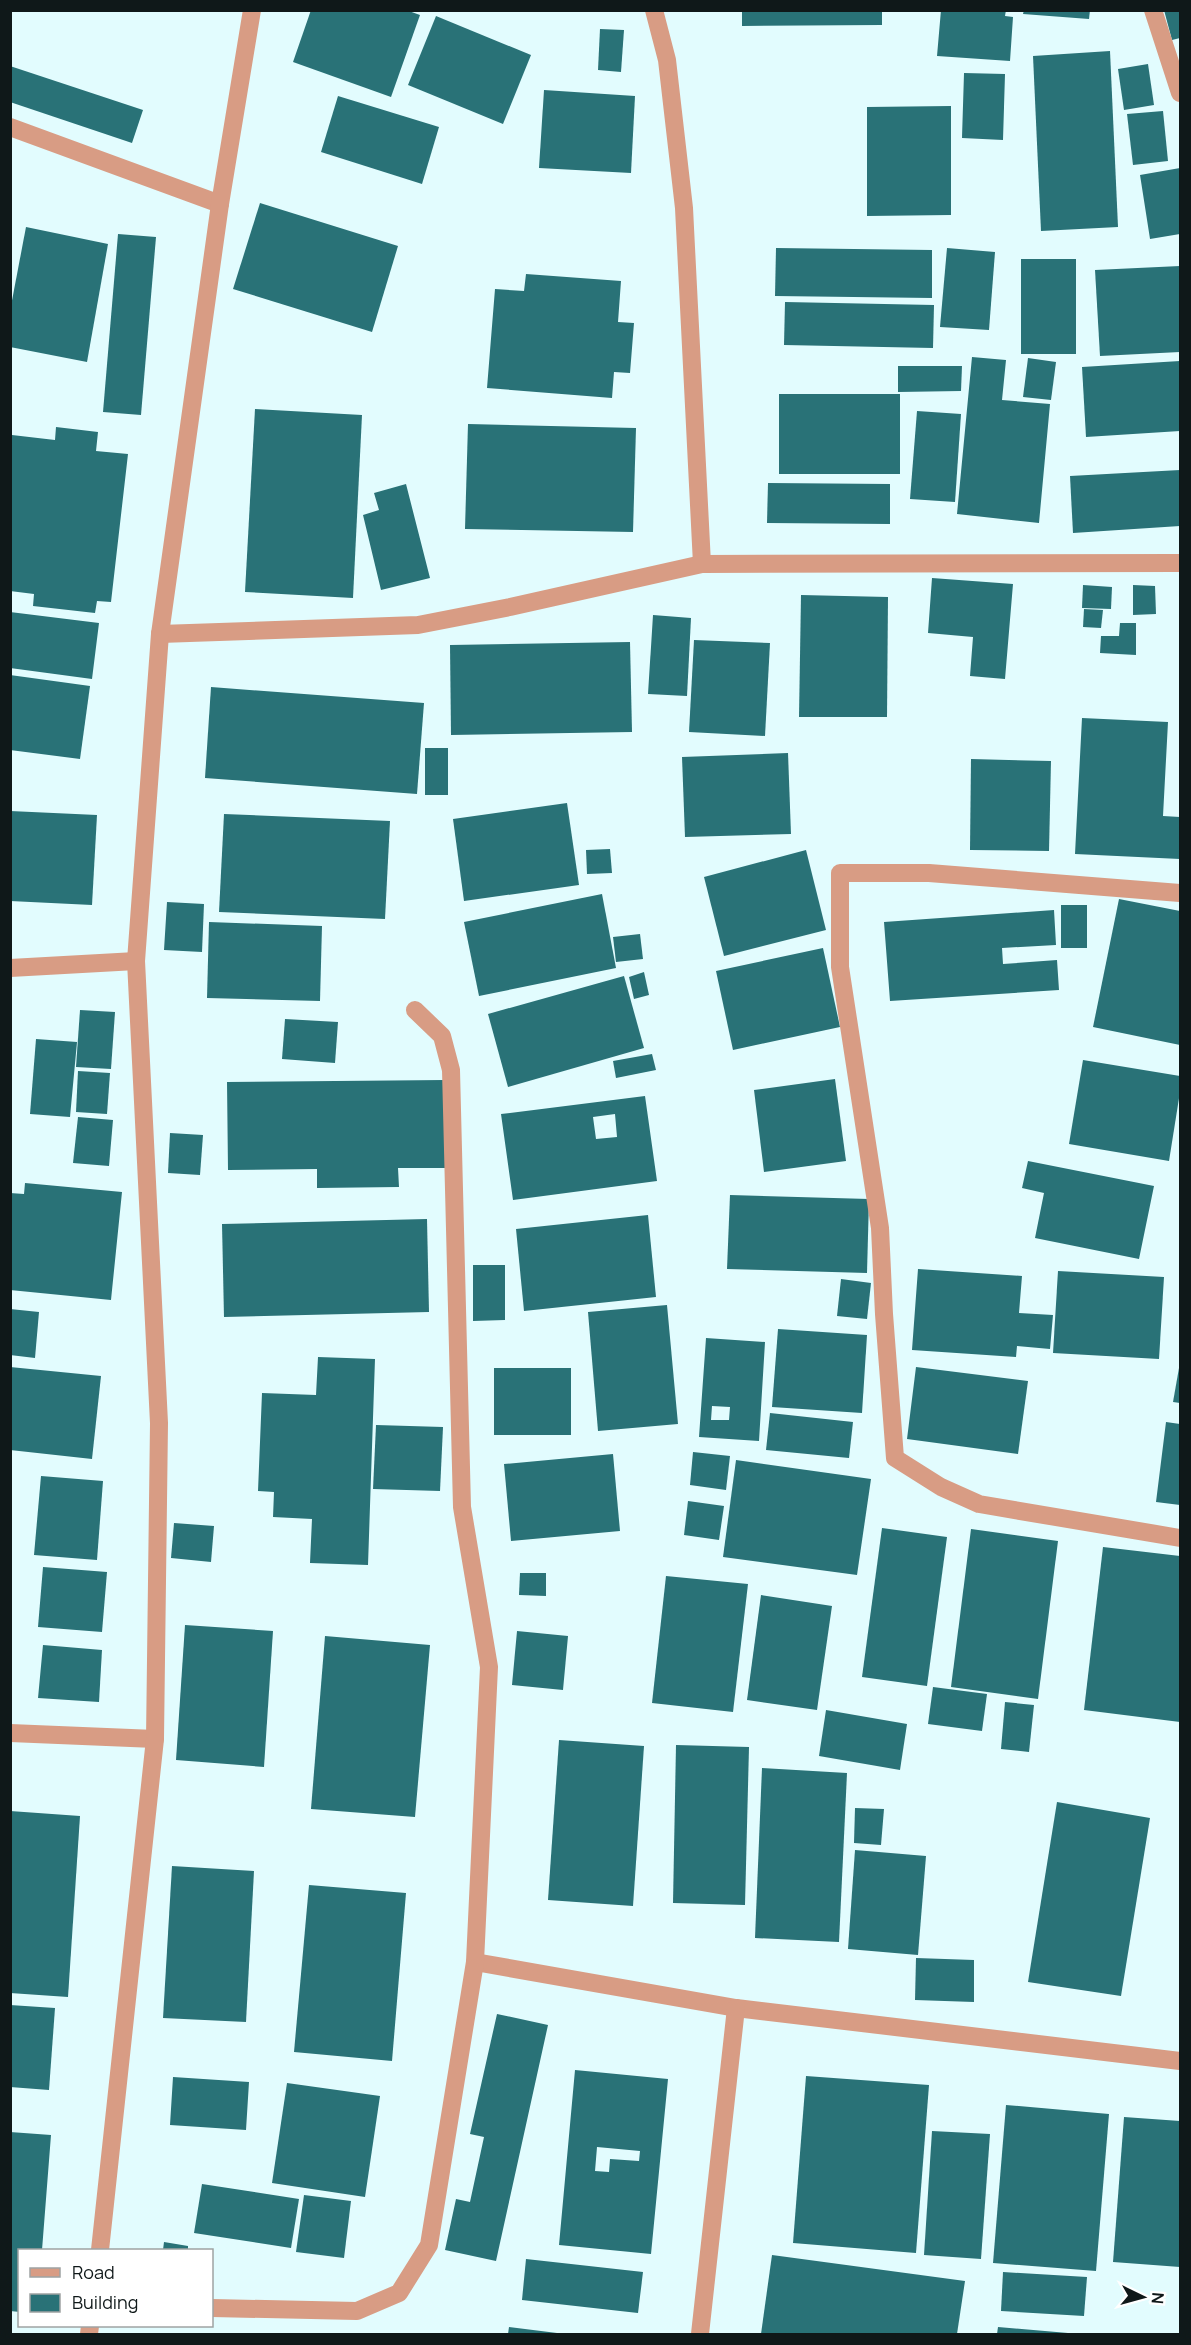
<svg xmlns="http://www.w3.org/2000/svg" width="1191" height="2345" viewBox="0 0 1191 2345" font-family="Manrope,sans-serif">
	<style>
		.building { fill: #297277; fill-rule: evenodd }
		.lines { fill: none; stroke-linecap: round; stroke-linejoin: round }
		.street { stroke: #d89c84; stroke-width: 18 }
	</style>
	<rect width="100%" height="100%" fill="#e2fcfe"/>
	<!-- building -->
	<g class="building">
		<path d="M311,10H406L420,15L391,97L293,62Z"/>
		<path d="M742,10H882V25L742,26Z"/>
		<path d="M941,10H1006L1005,16L1013,17L1010,61L937,56Z"/>
		<path d="M1024,10H1090L1089,19L1023,14Z"/>
		<path d="M1164,10H1180V38L1172,40Z"/>
		<path d="M436,16L531,55L503,124L408,85Z"/>
		<path d="M600,29L624,30L621,72L598,70Z"/>
		<path d="M1110,51L1118,227L1041,231L1033,56Z"/>
		<path d="M1148,64L1154,105L1124,110L1118,69Z"/>
		<path d="M10,66L143,110L132,143L10,102Z"/>
		<path d="M964,73L1005,74L1003,140L962,138Z"/>
		<path d="M544,90L635,96L631,173L539,168Z"/>
		<path d="M338,96L439,127L422,184L321,152Z"/>
		<path d="M951,106V215L867,216V107Z"/>
		<path d="M1163,111L1168,161L1133,165L1127,114Z"/>
		<path d="M1180,168V234L1150,239L1140,175Z"/>
		<path d="M260,203L398,246L372,332L233,289Z"/>
		<path d="M26,227L108,244L87,362L10,347V311Z"/>
		<path d="M118,234L156,237L141,415L103,412Z"/>
		<path d="M776,248L932,250V298L775,296Z"/>
		<path d="M947,248L995,252L989,330L940,327Z"/>
		<rect x="1021" y="259" width="55" height="95"/>
		<path d="M1180,266V352L1100,356L1095,270Z"/>
		<path d="M526,274L621,281L618,322L634,323L630,373L614,372L612,398L487,388L495,289L524,291Z"/>
		<path d="M785,302L934,305L933,348L784,345Z"/>
		<path d="M972,357L1006,360L1002,400L1050,404L1039,523L957,514Z"/>
		<path d="M1028,358L1056,362L1051,400L1023,397Z"/>
		<path d="M1180,361V431L1086,437L1082,367Z"/>
		<path d="M898,366H962L961,391L898,392Z"/>
		<rect x="779" y="394" width="121" height="80"/>
		<path d="M255,409L362,415L353,598L245,592Z"/>
		<path d="M917,411L961,414L955,502L910,499Z"/>
		<path d="M468,424L636,428L633,532L465,529Z"/>
		<path d="M56,427L98,432L96,451L128,454L111,602L97,601L95,613L33,606L34,594L10,591V452L12,435L55,440Z"/>
		<path d="M1180,470V526L1073,533L1070,476Z"/>
		<path d="M768,483L890,484V524L767,523Z"/>
		<path d="M406,484L430,578L381,590L363,515L379,510L374,493Z"/>
		<path d="M932,578L1013,584L1005,679L970,676L973,637L928,633Z"/>
		<path d="M1083,585L1112,587L1111,609L1082,608Z"/>
		<path d="M1133,585L1155,586L1156,614L1133,615Z"/>
		<path d="M801,595L888,597L887,717H799Z"/>
		<path d="M1084,609L1103,610L1101,628L1083,627Z"/>
		<path d="M10,612L99,623L92,679L10,668Z"/>
		<path d="M653,615L691,618L687,696L648,694Z"/>
		<path d="M1120,623H1136V655L1100,653L1101,636H1119Z"/>
		<path d="M694,640L770,643L765,736L689,732Z"/>
		<path d="M630,642L632,732L451,735L450,645Z"/>
		<path d="M10,675L90,686L80,759L10,750Z"/>
		<path d="M211,687L424,703L417,794L205,778Z"/>
		<path d="M1082,718L1168,722L1163,816L1180,817V859L1075,854Z"/>
		<rect x="425" y="748" width="23" height="47"/>
		<path d="M788,753L791,834L685,837L682,757Z"/>
		<path d="M971,759L1051,761L1049,851L970,850Z"/>
		<path d="M567,803L579,885L464,901L453,819Z"/>
		<path d="M10,811L97,815L92,905L10,901Z"/>
		<path d="M224,814L390,821L385,919L219,912Z"/>
		<path d="M610,849L612,873L587,874L586,850Z"/>
		<path d="M806,850L826,930L724,956L704,877Z"/>
		<path d="M602,894L616,968L479,996L464,922Z"/>
		<path d="M1119,899L1180,911V1045L1093,1027Z"/>
		<path d="M167,902L204,904L202,952L164,950Z"/>
		<rect x="1061" y="905" width="26" height="43"/>
		<path d="M1054,910L1056,945L1002,948L1003,964L1057,960L1059,990L890,1001L884,922Z"/>
		<path d="M209,922L322,926L320,1001L207,998Z"/>
		<path d="M640,934L643,959L616,962L613,937Z"/>
		<path d="M823,948L840,1027L733,1050L716,971Z"/>
		<path d="M644,972L649,995L634,999L629,977Z"/>
		<path d="M624,976L644,1048L508,1087L488,1014Z"/>
		<path d="M80,1010L115,1012L111,1069L76,1067Z"/>
		<path d="M285,1019L338,1022L335,1063L282,1059Z"/>
		<path d="M36,1039L77,1042L70,1117L30,1114Z"/>
		<path d="M652,1054L656,1070L616,1078L613,1061Z"/>
		<path d="M1083,1060L1180,1076V1092L1169,1161L1069,1144Z"/>
		<path d="M78,1071L110,1073L107,1114L76,1112Z"/>
		<path d="M835,1079L846,1161L764,1172L754,1090Z"/>
		<path d="M445,1080V1168H398L399,1187L317,1188V1169L228,1170L227,1082Z"/>
		<path d="M645,1096L657,1181L513,1200L501,1114ZM615,1114L617,1137L596,1139L593,1117Z"/>
		<path d="M78,1117L113,1120L109,1166L73,1163Z"/>
		<path d="M170,1133L203,1135L200,1175L168,1173Z"/>
		<path d="M1028,1161L1154,1186L1139,1259L1035,1238L1044,1193L1022,1188Z"/>
		<path d="M25,1183L122,1192L111,1300L10,1290V1193L24,1194Z"/>
		<path d="M730,1195L869,1199L867,1273L727,1269Z"/>
		<path d="M648,1215L656,1297L524,1311L516,1229Z"/>
		<path d="M427,1219L429,1312L224,1317L222,1224Z"/>
		<path d="M473,1265H505V1320L473,1321Z"/>
		<path d="M918,1269L1022,1276L1019,1313L1053,1315L1050,1349L1017,1346L1016,1357L912,1350Z"/>
		<path d="M1058,1271L1164,1277L1159,1359L1053,1353Z"/>
		<path d="M841,1279L871,1283L867,1319L837,1316Z"/>
		<path d="M667,1305L678,1424L598,1431L588,1312Z"/>
		<path d="M10,1309L39,1312L35,1358L10,1355Z"/>
		<path d="M778,1329L867,1335L862,1413L772,1407Z"/>
		<path d="M706,1338L765,1342L759,1441L699,1437ZM712,1406L730,1407L729,1420H711Z"/>
		<path d="M318,1357L375,1359L368,1565L310,1563L312,1519L273,1517L274,1492L258,1491L262,1393L316,1395Z"/>
		<path d="M10,1367L101,1376L92,1459L10,1450Z"/>
		<path d="M916,1367L1028,1381L1018,1454L907,1439Z"/>
		<rect x="494" y="1368" width="77" height="67"/>
		<path d="M1179,1368H1180V1403L1173,1402Z"/>
		<path d="M770,1413L853,1422L849,1458L766,1450Z"/>
		<path d="M1166,1422L1180,1424V1505L1156,1502Z"/>
		<path d="M376,1425L443,1427L440,1491L373,1489Z"/>
		<path d="M693,1452L730,1456L726,1490L690,1485Z"/>
		<path d="M613,1454L620,1531L511,1541L504,1464Z"/>
		<path d="M736,1460L871,1479L857,1575L723,1557Z"/>
		<path d="M41,1476L103,1481L97,1560L34,1555Z"/>
		<path d="M688,1501L724,1506L719,1540L684,1535Z"/>
		<path d="M174,1523L214,1526L211,1562L171,1558Z"/>
		<path d="M882,1528L947,1537L927,1686L862,1677Z"/>
		<path d="M971,1529L1058,1541L1038,1699L951,1687Z"/>
		<path d="M1103,1547L1180,1556V1722L1084,1710Z"/>
		<path d="M43,1567L107,1572L102,1632L38,1627Z"/>
		<path d="M520,1573H546V1596L519,1595Z"/>
		<path d="M666,1576L748,1584L733,1712L652,1703Z"/>
		<path d="M761,1595L832,1606L817,1710L747,1700Z"/>
		<path d="M185,1625L273,1631L264,1767L176,1760Z"/>
		<path d="M517,1631L568,1636L563,1690L512,1685Z"/>
		<path d="M325,1636L430,1645L415,1817L311,1809Z"/>
		<path d="M43,1645L102,1650L99,1702L38,1698Z"/>
		<path d="M933,1687L987,1694L982,1731L928,1724Z"/>
		<path d="M1005,1702L1034,1705L1029,1752L1001,1749Z"/>
		<path d="M826,1710L907,1724L900,1770L819,1756Z"/>
		<path d="M559,1740L644,1746L633,1906L548,1900Z"/>
		<path d="M676,1745L749,1747L745,1905L673,1903Z"/>
		<path d="M762,1768L847,1773L839,1942L755,1938Z"/>
		<path d="M1057,1802L1150,1818L1121,1996L1028,1982Z"/>
		<path d="M855,1808L884,1809L881,1845L854,1843Z"/>
		<path d="M10,1811L80,1816L68,1997L10,1993Z"/>
		<path d="M855,1850L926,1856L918,1955L848,1949Z"/>
		<path d="M172,1866L254,1871L246,2022L163,2018Z"/>
		<path d="M309,1885L406,1893L392,2061L294,2052Z"/>
		<path d="M916,1958L974,1960V2002L915,2000Z"/>
		<path d="M10,2005L55,2008L49,2090L10,2087Z"/>
		<path d="M497,2014L548,2025L496,2261L445,2250L456,2199L470,2202L484,2137L470,2134Z"/>
		<path d="M575,2070L668,2079L651,2254L559,2245ZM597,2147L640,2151L639,2161L610,2159L609,2172L595,2171Z"/>
		<path d="M806,2076L929,2085L916,2253L793,2243Z"/>
		<path d="M173,2077L249,2082L246,2130L170,2125Z"/>
		<path d="M287,2083L380,2096L365,2197L272,2183Z"/>
		<path d="M1006,2105L1109,2114L1096,2271L993,2263Z"/>
		<path d="M1124,2117L1180,2121V2267L1113,2262Z"/>
		<path d="M932,2131L990,2134L981,2259L924,2255Z"/>
		<path d="M10,2132L51,2135L42,2250H20V2312L10,2311Z"/>
		<path d="M202,2184L299,2199L291,2248L194,2233Z"/>
		<path d="M304,2195L351,2201L344,2258L296,2252Z"/>
		<path d="M164,2242L188,2246V2250H163Z"/>
		<path d="M772,2255L965,2281L957,2334H761Z"/>
		<path d="M526,2259L643,2272L638,2313L522,2300Z"/>
		<path d="M1003,2272L1087,2277L1084,2316L1001,2311Z"/>
		<path d="M509,2327L557,2333V2334H508Z"/>
		<path d="M998,2327L1068,2333V2334H997Z"/>
	</g>
	<g class="lines">
		<!-- street -->
		<g class="street">
			<path d="M654,10L667,60L684,208L702,564"/>
			<path d="M1153,10L1180,93"/>
			<path d="M10,127L220,204"/>
			<path d="M160,634L418,625L510,607L702,564L1180,563"/>
			<path d="M1180,893L929,873H840V967L880,1228L884,1314L895,1458L941,1487L979,1504L1180,1538"/>
			<path d="M10,968L136,961"/>
			<path d="M10,1733L155,1739"/>
			<path d="M475,1962L736,2008L1180,2061"/>
			<path d="M100,2250L155,1739L159,1423L136,961L160,634L220,204L252,10"/>
			<path d="M212,2308L357,2311L399,2293L429,2245L475,1962L489,1667L462,1507L451,1070L442,1036L415,1010"/>
			<path d="M89,2334L90,2326"/>
			<path d="M700,2334L736,2008"/>
		</g>
	</g>
	<!-- border -->
	<rect width="1191" height="2345" fill="none" stroke="#0f1819" stroke-width="24"/>
	<!-- legend -->
	<rect x="18" y="2249" width="195" height="78" fill="#ffffff" stroke="#9fa3a3" stroke-width="1.5"/>
	<rect x="30" y="2268" width="30" height="9" fill="#d89c84" stroke="#9fa3a3" stroke-width="1.5"/>
	<text x="72" y="2279" font-size="18" fill="#0f1819">Road</text>
	<rect x="30" y="2294" width="30" height="18" fill="#297277" stroke="#9fa3a3" stroke-width="1.5"/>
	<text x="72" y="2309" font-size="18" fill="#0f1819">Building</text>
	<!-- north arrow -->
	<g transform="translate(1143 2297) rotate(95)" stroke="#ffffff" stroke-width="4.5" paint-order="stroke">
	<path d="M0-4.5L10 22L0 15L-10 22Z" fill="#0f1819"/>
	<text y="-9" font-size="16" font-weight="bold" text-anchor="middle" fill="#0f1819">N</text>
	</g>
</svg>
